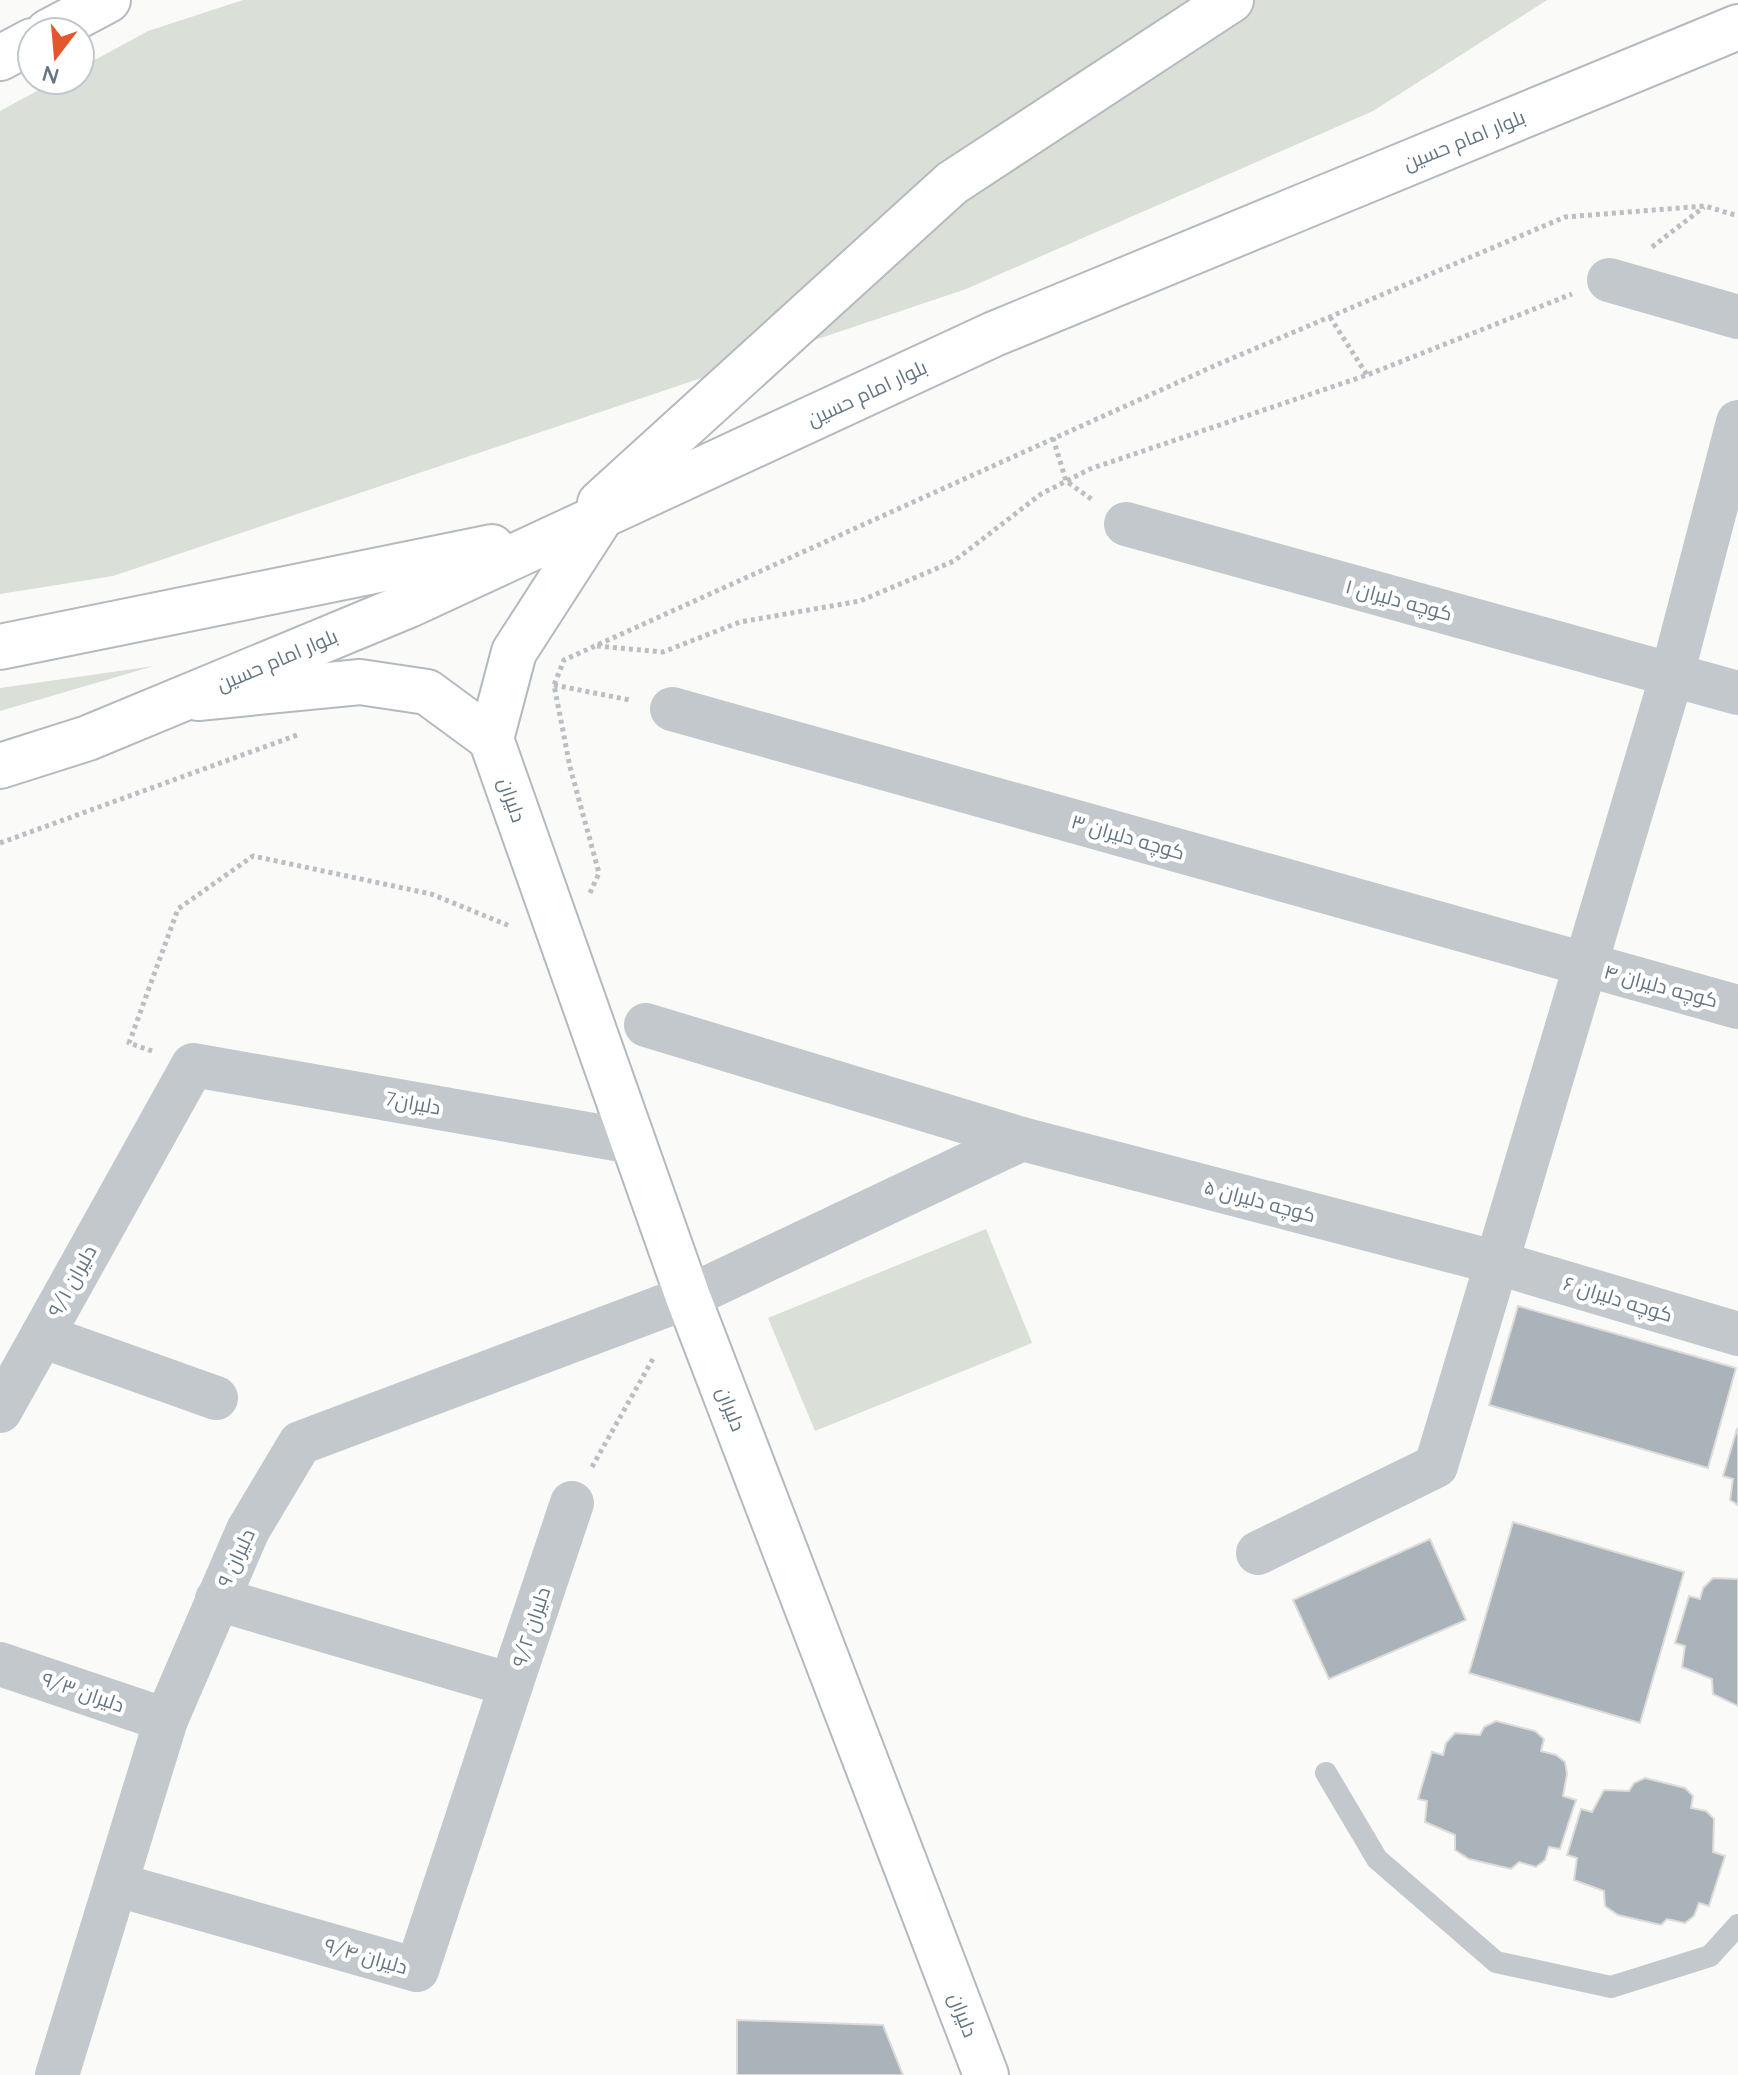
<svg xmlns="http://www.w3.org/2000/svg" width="1738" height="2075" viewBox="0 0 1738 2075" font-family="Quicksand,Cairo,sans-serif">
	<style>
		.green { fill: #dadfd7 }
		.building { fill: #aab3b9; stroke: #dcdcda; stroke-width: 2 }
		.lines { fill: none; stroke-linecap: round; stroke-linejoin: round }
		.secondary-casing { stroke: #b3babf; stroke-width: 48 }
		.primary-casing { stroke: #b5babe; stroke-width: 48 }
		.path { stroke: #bbbfc2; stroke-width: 5; stroke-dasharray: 4 4; stroke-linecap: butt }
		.lane { stroke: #c3c8cc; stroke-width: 22 }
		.street { stroke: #c3c8cc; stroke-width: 44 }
		.secondary { stroke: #fff; stroke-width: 44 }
		.primary { stroke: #fff; stroke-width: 44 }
		.labels { text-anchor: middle; stroke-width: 8; stroke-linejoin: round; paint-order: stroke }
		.street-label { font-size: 20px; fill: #657683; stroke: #fff }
	</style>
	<rect width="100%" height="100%" fill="#fafaf8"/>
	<!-- green -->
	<g class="green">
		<path d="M243,0H1547L1373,111L966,289L113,576L0,594V111L57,80H80V68L148,31Z"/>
		<path d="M154,666L0,711V688Z"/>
		<path d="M986,1229L1032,1343L815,1431L768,1318Z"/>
	</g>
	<!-- building -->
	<g class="building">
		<path d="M1518,1306L1736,1368L1708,1468L1489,1405Z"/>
		<path d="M1737,1429L1738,1430V1505L1730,1500L1733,1479L1723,1476Z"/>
		<path d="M1513,1522L1684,1572L1640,1723L1469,1673Z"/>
		<path d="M1430,1539L1466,1620L1329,1679L1293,1600Z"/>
		<path d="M1713,1578L1738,1579V1706L1713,1694L1712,1679L1682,1667L1685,1646L1675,1643L1689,1596L1700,1599L1703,1588Z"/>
		<path d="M1496,1721L1535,1731L1544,1739L1541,1751L1556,1755L1565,1762L1567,1774L1563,1796L1576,1800L1560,1849L1549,1847L1545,1860L1536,1867L1519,1862L1511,1869L1469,1859L1455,1850V1835L1425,1822L1427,1801L1418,1799L1432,1752L1443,1755L1446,1743L1455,1733L1480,1735L1484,1727Z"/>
		<path d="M1645,1778L1685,1788L1693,1796L1691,1808L1706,1811L1714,1819L1713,1852L1725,1856L1709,1906L1699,1903L1694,1916L1685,1923L1667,1919L1661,1925L1618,1915L1605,1906L1604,1891L1574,1880L1577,1858L1567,1855L1581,1809L1592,1812L1604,1790L1629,1791L1634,1783Z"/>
		<path d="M737,2020L883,2025L903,2075H737Z"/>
	</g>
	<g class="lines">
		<defs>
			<g id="secondary">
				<path d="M601,517L514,652L491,739L688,1297L986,2075"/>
				<path d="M198,698L360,682L427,692L491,739"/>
			</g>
			<g id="primary">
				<path d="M48,32L108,0"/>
				<path d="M0,58L32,41"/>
				<path d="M600,503L952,183L1231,0"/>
				<path d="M0,647L492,547"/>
				<path d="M0,766L88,738L409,605L994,334L1738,27"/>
			</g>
		</defs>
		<!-- secondary casing -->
		<use href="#secondary" class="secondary-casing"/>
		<!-- primary casing -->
		<use href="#primary" class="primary-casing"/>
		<!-- path -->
		<g class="path">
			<path d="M1652,247L1704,207"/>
			<path d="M1330,317L1367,375"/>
			<path d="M1053,438L1066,481L1094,501"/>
			<path d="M597,646L663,652L740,622L860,601L954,561L1041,494L1090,469L1367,375L1572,294"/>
			<path d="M554,685L630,700"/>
			<path d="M0,843L300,734"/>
			<path d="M590,893L599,873L570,767L554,685L564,660L1214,366L1565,217L1705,206L1738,216"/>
			<path d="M152,1051L129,1043L178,909L253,856L431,894L510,926"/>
			<path d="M592,1467L654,1357"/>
		</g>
		<!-- lane -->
		<path class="lane" d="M1326,1773L1377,1859L1496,1962L1611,1987L1710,1956L1738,1925"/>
		<!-- street -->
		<g class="street">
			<path d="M1609,280L1738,317"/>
			<path d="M1126,524L1738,693"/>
			<path d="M672,709L1738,1007"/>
			<path d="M646,1025L1022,1139L1498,1263L1738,1334"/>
			<path d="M216,1398L42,1336L193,1065L633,1142"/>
			<path d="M0,1411L42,1336"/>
			<path d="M1258,1553L1436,1466L1672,675L1738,422"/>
			<path d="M217,1599L511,1685L572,1503"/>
			<path d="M0,1664L166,1720"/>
			<path d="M118,1885L417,1970L511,1685"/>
			<path d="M57,2075L166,1720L248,1530L300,1443L688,1297L1022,1139"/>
		</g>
		<!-- secondary -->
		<use href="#secondary" class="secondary"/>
		<!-- primary -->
		<use href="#primary" class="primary"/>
	</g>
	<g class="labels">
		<!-- street labels -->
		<g class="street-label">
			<text transform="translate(1464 140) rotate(-22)" y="7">بلوار امام حسین</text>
			<text transform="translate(867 393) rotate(-25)" y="7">بلوار امام حسین</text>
			<text transform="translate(1399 600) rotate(15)" y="7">کوچه دلیران ۱</text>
			<text transform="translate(277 660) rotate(-23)" y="7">بلوار امام حسین</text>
			<text transform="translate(512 800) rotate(71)" y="7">دلیران</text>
			<text transform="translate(1128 837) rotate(16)" y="7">کوچه دلیران ۳</text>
			<text transform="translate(1661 986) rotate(15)" y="7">کوچه دلیران ۴</text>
			<text transform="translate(413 1103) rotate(10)" y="7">دلیران7</text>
			<text transform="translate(1260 1201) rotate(15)" y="7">کوچه دلیران ۵</text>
			<text transform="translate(72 1281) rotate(-61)" y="7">دلیران ۹/۱</text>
			<text transform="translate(1618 1299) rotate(17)" y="7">کوچه دلیران ۶</text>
			<text transform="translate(731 1409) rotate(69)" y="7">دلیران</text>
			<text transform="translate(236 1558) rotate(-65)" y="7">دلیران ۹</text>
			<text transform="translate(531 1627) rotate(-72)" y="7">دلیران ۹/۲</text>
			<text transform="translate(83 1692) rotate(19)" y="7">دلیران ۹/۳</text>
			<text transform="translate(366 1956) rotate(16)" y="7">دلیران ۹/۴</text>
			<text transform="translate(963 2015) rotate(69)" y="7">دلیران</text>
		</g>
	</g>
	<!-- north arrow -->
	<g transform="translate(56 56) rotate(196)"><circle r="38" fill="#ffffff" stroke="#c1c8cd" stroke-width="2"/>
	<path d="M0-6L14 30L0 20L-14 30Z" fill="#e4572e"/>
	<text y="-12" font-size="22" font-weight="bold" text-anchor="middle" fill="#657683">N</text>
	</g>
</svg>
